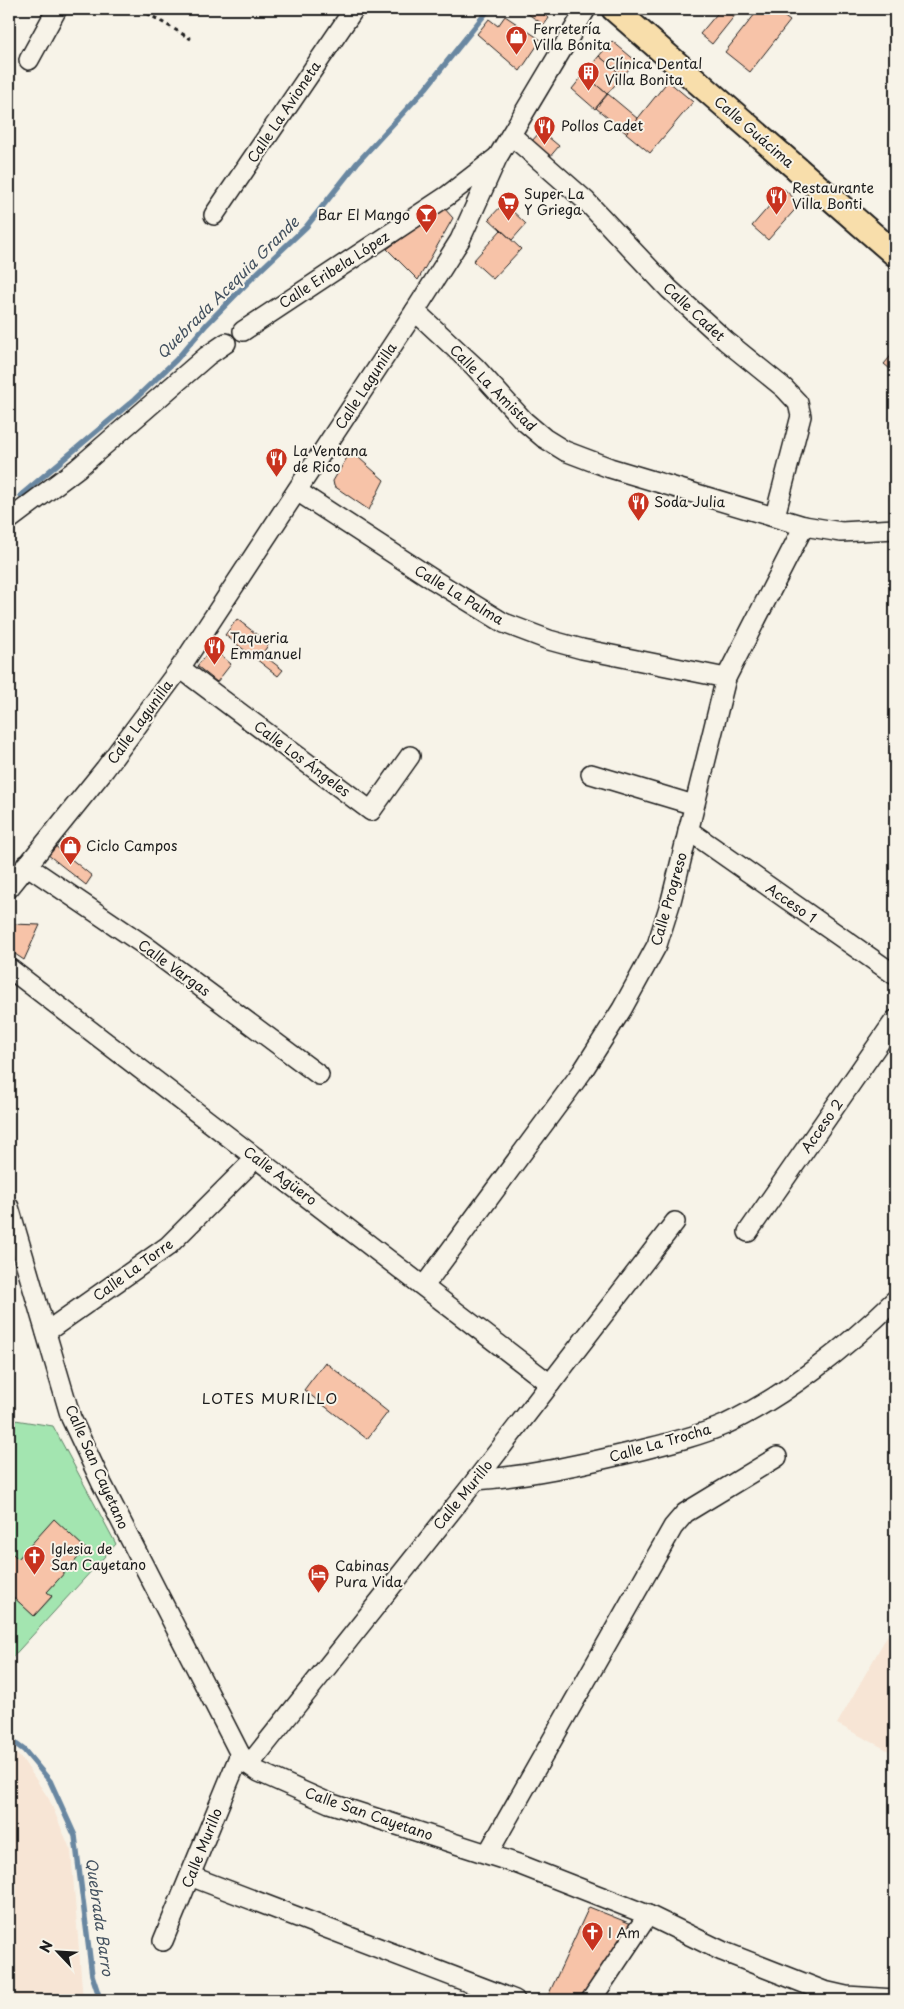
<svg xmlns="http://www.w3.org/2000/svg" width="904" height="2009" viewBox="0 0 904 2009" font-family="'Playpen Sans',sans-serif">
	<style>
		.built { fill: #f7e5d5 }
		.green { fill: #a3e5b0; stroke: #608066 }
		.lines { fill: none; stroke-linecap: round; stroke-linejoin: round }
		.stream { stroke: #6987a1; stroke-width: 5.5 }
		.building { fill: #f7c3a8; stroke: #1c1c1c }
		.minor-casing { stroke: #1c1c1c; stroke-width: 22 }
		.major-casing { stroke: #1c1c1c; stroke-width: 28 }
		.path { stroke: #1c1c1c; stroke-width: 3; stroke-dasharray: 4 4; stroke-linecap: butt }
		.minor { stroke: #f7f3e8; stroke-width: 19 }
		.major { stroke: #f8deab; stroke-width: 24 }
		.labels { text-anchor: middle; stroke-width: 4; stroke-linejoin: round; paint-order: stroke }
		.poi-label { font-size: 14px; fill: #1c1c1c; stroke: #f7f3e8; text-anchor: start }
		.street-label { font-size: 14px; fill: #1c1c1c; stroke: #f7f3e8 }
		.water-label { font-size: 15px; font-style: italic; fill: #43515f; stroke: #f7f3e8 }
		.neighbourhood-label { font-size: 15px; letter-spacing: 1px; fill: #1c1c1c; stroke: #f7f3e8 }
	</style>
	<rect width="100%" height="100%" fill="#f7f3e8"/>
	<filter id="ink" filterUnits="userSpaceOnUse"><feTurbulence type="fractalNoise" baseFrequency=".02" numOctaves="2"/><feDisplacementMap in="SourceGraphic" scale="10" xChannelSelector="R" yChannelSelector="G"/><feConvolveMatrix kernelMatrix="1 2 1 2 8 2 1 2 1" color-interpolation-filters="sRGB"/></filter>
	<g filter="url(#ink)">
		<!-- built -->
		<g class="built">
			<path d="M895,1622V1754L837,1724Z"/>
			<path d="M9,1748L23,1760L49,1799L71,1851L83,2000H9Z"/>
		</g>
		<!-- green -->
		<path class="green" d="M9,1419L53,1426L116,1544L9,1661V1593L34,1616L52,1597L47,1592L86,1549L54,1520L18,1559L10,1551L9,1553Z"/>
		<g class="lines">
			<!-- stream -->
			<g class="stream">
				<path d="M21,495L135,399L176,360L206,325L254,276L306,227L357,163L426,88L489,9"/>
				<path d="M9,1739L24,1750L50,1781L75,1836L92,1975L99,1996L103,2000"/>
			</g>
		</g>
		<!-- building -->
		<g class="building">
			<path d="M521,9H536L549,18L544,25Z"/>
			<path d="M721,9H740L712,44L700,34Z"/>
			<path d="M759,9H774L790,21L750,72L725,52Z"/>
			<path d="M505,16L541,40L520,71L477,34L489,19L498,26Z"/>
			<path d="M612,41L636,61L623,76L599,56Z"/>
			<path d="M599,56L623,76L607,94L584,74Z"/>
			<path d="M584,74L607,94L595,109L572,89Z"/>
			<path d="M668,81L693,102L650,153L626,133Z"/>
			<path d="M608,94L638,119L626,133L596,108Z"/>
			<path d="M541,131L559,146L548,159L530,143Z"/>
			<path d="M784,189L800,204L768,240L752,226Z"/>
			<path d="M504,203L526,224L512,240L489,219Z"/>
			<path d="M444,208L453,218L418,280L387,249Z"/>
			<path d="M501,230L521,249L493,279L473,261Z"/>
			<path d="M895,351V373L884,364Z"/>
			<path d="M351,451L384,480L369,510L334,486L333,481Z"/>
			<path d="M237,619L269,644L262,654L283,670L278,676L225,635Z"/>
			<path d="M212,648L231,664L217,682L197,666Z"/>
			<path d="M54,845L92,876L86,885L47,854Z"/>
			<path d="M12,924L40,925L24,960L9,950V928Z"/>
			<path d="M325,1362L388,1412L367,1439L304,1390Z"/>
			<path d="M54,1519L86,1549L47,1592L52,1596L34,1616L9,1593V1553L10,1551L18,1559Z"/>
			<path d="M589,1907L634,1925L583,2000H546Z"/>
		</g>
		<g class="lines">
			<defs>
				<g id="minor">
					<path d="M29,60L57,9"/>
					<path d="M511,135L586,201L669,289L726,341L784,388L798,403L801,416L775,516"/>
					<path d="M214,215L354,9"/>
					<path d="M415,311L475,367L524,421L544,438L565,451L610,468L804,526L841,532L895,529"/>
					<path d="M243,331L447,196L496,158"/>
					<path d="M297,491L434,580L504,623L549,640L582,649L726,678"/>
					<path d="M9,520L78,468L207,356L226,343"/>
					<path d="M180,668L371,811L410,756"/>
					<path d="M591,774L694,805"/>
					<path d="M688,830L895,975"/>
					<path d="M26,865L147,947L319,1075"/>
					<path d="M9,888L105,769L180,668L415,311L460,240L497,158L586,9"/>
					<path d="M9,968L550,1384"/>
					<path d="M9,1207L71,1418L102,1484L240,1754L249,1765L259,1772L329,1803L518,1864L648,1915L722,1951L824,1991L846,1996L895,1999"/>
					<path d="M748,1232L895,1020"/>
					<path d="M424,1286L582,1072L622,1009L657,945L671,901L726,678L804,526"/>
					<path d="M46,1332L168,1246L256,1158"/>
					<path d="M476,1480C528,1476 578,1465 629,1453C660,1445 694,1438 724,1425C784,1397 847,1347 895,1300"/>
					<path d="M249,1765L476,1480L675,1222"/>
					<path d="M488,1853L673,1527L685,1513L777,1457"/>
					<path d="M190,1876L515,2000"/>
					<path d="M163,1941L240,1754"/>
					<path d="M591,2000L648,1915"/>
				</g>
				<path id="major" d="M614,9L895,254"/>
			</defs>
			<!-- minor casing -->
			<use href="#minor" class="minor-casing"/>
			<!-- major casing -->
			<use href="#major" class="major-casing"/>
			<!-- path -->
			<path class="path" d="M140,9L191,39"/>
			<!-- minor -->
			<use href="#minor" class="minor"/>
			<!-- major -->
			<use href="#major" class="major"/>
		</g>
	</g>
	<!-- icons -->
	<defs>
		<symbol id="shop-pin" viewBox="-11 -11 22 30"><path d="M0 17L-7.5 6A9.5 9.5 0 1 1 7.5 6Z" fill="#c8321e" stroke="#f7f3e8"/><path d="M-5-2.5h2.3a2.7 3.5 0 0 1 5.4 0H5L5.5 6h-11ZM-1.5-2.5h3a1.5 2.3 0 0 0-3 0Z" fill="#fff"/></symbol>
		<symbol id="building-pin" viewBox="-11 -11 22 30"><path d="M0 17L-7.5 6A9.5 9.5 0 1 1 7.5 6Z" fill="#c8321e" stroke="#f7f3e8"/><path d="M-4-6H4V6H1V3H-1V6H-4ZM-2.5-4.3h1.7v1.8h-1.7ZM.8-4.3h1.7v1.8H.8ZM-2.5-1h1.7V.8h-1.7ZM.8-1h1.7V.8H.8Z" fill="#fff"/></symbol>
		<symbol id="restaurant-pin" viewBox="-11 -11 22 30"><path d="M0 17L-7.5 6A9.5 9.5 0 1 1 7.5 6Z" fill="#c8321e" stroke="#f7f3e8"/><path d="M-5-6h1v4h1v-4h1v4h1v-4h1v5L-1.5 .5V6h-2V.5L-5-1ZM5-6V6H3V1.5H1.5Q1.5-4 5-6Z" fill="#fff"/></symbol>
		<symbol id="supermarket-pin" viewBox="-11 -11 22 30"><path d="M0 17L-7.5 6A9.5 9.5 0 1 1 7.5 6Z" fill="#c8321e" stroke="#f7f3e8"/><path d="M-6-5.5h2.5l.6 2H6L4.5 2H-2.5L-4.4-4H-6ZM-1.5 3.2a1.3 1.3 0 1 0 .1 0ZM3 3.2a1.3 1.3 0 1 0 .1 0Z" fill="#fff"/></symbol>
		<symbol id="bar-pin" viewBox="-11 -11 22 30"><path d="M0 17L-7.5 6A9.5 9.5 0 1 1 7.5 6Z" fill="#c8321e" stroke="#f7f3e8"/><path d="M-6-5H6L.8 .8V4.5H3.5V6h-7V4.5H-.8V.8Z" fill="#fff"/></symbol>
		<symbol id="church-pin" viewBox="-11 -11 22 30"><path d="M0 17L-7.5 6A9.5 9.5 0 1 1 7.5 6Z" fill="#c8321e" stroke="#f7f3e8"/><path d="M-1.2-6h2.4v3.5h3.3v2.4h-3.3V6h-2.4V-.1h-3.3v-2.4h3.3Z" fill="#fff"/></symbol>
		<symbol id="hotel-pin" viewBox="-11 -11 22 30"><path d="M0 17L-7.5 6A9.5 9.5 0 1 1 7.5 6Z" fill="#c8321e" stroke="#f7f3e8"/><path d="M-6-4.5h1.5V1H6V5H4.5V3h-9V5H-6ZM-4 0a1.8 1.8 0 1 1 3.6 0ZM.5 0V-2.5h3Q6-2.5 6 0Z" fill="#fff"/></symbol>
	</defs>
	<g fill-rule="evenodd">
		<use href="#shop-pin" x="504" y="24" width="25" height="34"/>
		<use href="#building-pin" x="576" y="60" width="25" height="34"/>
		<use href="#restaurant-pin" x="532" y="114" width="25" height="34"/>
		<use href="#restaurant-pin" x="764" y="184" width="25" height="34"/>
		<use href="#supermarket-pin" x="496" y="190" width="25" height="34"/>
		<use href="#bar-pin" x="414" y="202" width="25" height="34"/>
		<use href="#restaurant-pin" x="264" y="446" width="25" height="34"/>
		<use href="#restaurant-pin" x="626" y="490" width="25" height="34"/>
		<use href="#restaurant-pin" x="202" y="634" width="25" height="34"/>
		<use href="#shop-pin" x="58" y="834" width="25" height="34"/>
		<use href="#church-pin" x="22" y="1544" width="25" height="34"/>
		<use href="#hotel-pin" x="306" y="1562" width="25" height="34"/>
		<use href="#church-pin" x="580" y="1920" width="25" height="34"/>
	</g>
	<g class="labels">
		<!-- poi labels -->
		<g class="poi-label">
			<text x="533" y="34">Ferretería<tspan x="533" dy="16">Villa Bonita</tspan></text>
			<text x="605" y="69">Clínica Dental<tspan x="605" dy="16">Villa Bonita</tspan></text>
			<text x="561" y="131">Pollos Cadet</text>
			<text x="792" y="193">Restaurante<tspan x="792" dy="16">Villa Bonti</tspan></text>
			<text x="524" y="199">Super La<tspan x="524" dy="16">Y Griega</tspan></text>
			<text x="410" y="220" text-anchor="end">Bar El Mango</text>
			<text x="293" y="456">La Ventana<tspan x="293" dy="16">de Rico</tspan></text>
			<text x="654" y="507">Soda Julia</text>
			<text x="230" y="643">Taqueria<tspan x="230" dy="16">Emmanuel</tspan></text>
			<text x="86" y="851">Ciclo Campos</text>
			<text x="51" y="1554">Iglesia de<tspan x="51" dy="16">San Cayetano</tspan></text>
			<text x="335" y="1571">Cabinas<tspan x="335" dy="16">Pura Vida</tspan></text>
			<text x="608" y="1938">I Am</text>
		</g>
		<!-- street labels -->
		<g class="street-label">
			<text transform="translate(284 112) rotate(-56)" y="5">Calle La Avioneta</text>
			<text transform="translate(754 132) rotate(41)" y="5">Calle Guácima</text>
			<text transform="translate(334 270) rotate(-33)" y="5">Calle Eribela López</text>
			<text transform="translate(694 312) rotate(43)" y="5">Calle Cadet</text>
			<text transform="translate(366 386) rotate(-57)" y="5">Calle Lagunilla</text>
			<text transform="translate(493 388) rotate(45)" y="5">Calle La Amistad</text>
			<text transform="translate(459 595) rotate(31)" y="5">Calle La Palma</text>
			<text transform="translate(140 722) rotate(-54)" y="5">Calle Lagunilla</text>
			<text transform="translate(302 759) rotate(37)" y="5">Calle Los Ángeles</text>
			<text transform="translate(669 899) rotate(-74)" y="5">Calle Progreso</text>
			<text transform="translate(791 903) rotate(35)" y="5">Acceso 1</text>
			<text transform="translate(174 968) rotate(36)" y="5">Calle Vargas</text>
			<text transform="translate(822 1126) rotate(-55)" y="5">Acceso 2</text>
			<text transform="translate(280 1176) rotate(37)" y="5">Calle Agüero</text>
			<text transform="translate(133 1270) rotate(-36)" y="5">Calle La Torre</text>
			<text transform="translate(660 1443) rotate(-16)" y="5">Calle La Trocha</text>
			<text transform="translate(97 1467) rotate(66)" y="5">Calle San Cayetano</text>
			<text transform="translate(463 1495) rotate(-51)" y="5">Calle Murillo</text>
			<text transform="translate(369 1814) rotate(19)" y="5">Calle San Cayetano</text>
			<text transform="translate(202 1848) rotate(-68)" y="5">Calle Murillo</text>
		</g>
		<!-- water labels -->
		<g class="water-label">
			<text transform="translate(228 288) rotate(-45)" y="5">Quebrada Acequia Grande</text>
			<text transform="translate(99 1917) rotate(82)" y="5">Quebrada Barro</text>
		</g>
		<!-- neighbourhood labels -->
		<g class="neighbourhood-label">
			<text x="270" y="1404">LOTES MURILLO</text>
		</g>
	</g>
	<!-- margin -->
	<rect width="904" height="2009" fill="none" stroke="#f7f3e8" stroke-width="30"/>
	<rect x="15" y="15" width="874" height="1979" fill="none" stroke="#1c1c1c" stroke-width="2" filter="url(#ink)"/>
	<!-- north arrow -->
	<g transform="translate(58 1952) rotate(295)" stroke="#f7f3e8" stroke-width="4" paint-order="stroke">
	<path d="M0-4L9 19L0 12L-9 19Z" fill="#1c1c1c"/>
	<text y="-8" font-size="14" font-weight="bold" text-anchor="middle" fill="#1c1c1c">N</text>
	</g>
</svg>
